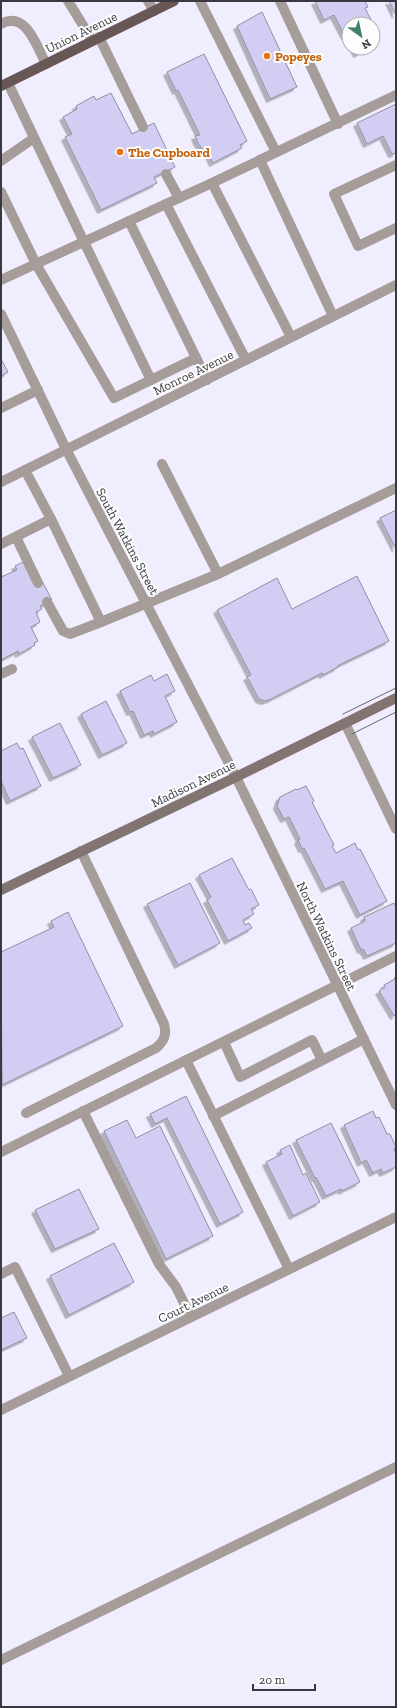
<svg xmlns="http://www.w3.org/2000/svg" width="397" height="1708" viewBox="0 0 397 1708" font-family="'Zilla Slab',serif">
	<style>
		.building { fill: #d2cef3; stroke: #908ea0; filter: url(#shadow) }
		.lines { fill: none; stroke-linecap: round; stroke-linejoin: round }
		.lane { stroke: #a69c9a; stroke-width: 10 }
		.street { stroke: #a69c9a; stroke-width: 10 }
		.secondary { stroke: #817471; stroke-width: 10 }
		.primary { stroke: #685755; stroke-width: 10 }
		.tram { stroke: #676670; stroke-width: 1 }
		.food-dot { fill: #e8710a; stroke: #fdfdfd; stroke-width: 1.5 }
		.labels { text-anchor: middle; stroke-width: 4; stroke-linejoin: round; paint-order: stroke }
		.street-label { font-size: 13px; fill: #3a3941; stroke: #fdfdfd }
		.food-label { font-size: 13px; font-weight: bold; fill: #c56008; stroke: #fdfdfd; text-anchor: start }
	</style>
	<defs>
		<filter id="shadow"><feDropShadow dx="-3.5" dy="3.5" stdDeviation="0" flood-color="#0004"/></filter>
	</defs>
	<rect width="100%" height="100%" fill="#f0eefe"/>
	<!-- building -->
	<g class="building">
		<path d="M315,1H365L368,7L365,8L372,22L369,24H349V34L345,36L334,15L324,20Z"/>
		<path d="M389,1H396V15Z"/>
		<path d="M262,12L297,87L270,99L237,26Z"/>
		<path d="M373,34L378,43L373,46Z"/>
		<path d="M354,48H368L357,54Z"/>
		<path d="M204,54L247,141L240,145L242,148L213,163L206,148L203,150L198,143L195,136L200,135L178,90L176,91L167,72Z"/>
		<path d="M111,93L132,134L154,123L175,167L154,177L157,183L101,210L65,137L72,134L63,117L77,109L76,106L94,96L96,100Z"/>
		<path d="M396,104V153L392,154L383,136L367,144L357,123Z"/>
		<path d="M1,359L8,372L1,376Z"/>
		<path d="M396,510V549L380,518Z"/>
		<path d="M23,562L42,581L52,600L40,606L42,609L36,612L40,622L31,627L38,641L34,643L35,645L19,654L18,651L1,660V577L17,570L15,566Z"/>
		<path d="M357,576L389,641L337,666L338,667L323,675L322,673L271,699L265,701L259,699L247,677L251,675L217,610L277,578L292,609Z"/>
		<path d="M167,674L175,691L165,696L177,722L154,734L153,731L144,735L133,711L130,712L120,691L151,675L154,681Z"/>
		<path d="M106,701L127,743L102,755L81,714Z"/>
		<path d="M60,723L81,765L53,778L32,737Z"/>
		<path d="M17,743L20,749L23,748L41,786L10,801L1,781V751Z"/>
		<path d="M306,786L314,801L312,802L334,845L332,846L336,853L355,843L358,850L360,849L387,901L360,915L343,881L325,889L304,848L302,849L298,840L300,839L289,817L284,819L277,806L280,797L296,789L297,790Z"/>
		<path d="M232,858L249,890L251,889L259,905L251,909L254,914L243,920L245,925L249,923L252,928L228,941L207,900L211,897L199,875Z"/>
		<path d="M190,883L220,943L178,965L147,904Z"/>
		<path d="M394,903L396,908V943L367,956L363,949L361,950L351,928L365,921L364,917Z"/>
		<path d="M68,912L123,1026L2,1085L1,952L54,927L51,921Z"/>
		<path d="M396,977V1015L394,1016L379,991L385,987L384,985L395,979L394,978Z"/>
		<path d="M186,1096L243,1212L220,1224L167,1118L155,1124L150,1114Z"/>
		<path d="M373,1111L376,1118L379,1117L387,1134H390L396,1147L394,1149L396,1154V1167L383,1173L381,1169L373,1173L366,1160L361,1163L344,1125Z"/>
		<path d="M127,1120L136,1138L160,1126L213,1236L166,1259L104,1131Z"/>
		<path d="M331,1123L360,1182L342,1191L341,1189L326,1196L316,1177L315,1178L296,1140Z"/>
		<path d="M290,1145L303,1175L306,1173L320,1202L293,1216L266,1162L282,1154L280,1150Z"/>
		<path d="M79,1189L99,1229L55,1249L35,1210Z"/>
		<path d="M114,1243L134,1282L69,1315L50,1276Z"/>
		<path d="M14,1312L27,1338L1,1350V1318Z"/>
	</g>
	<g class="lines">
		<!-- lane -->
		<g class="lane">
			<path d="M148,1L154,11"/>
			<path d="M200,1L276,152"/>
			<path d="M280,1L338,124"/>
			<path d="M1,24C26,10 37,47 46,64"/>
			<path d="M99,37L143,127"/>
			<path d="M8,83L84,242L151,380"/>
			<path d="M260,160L333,316"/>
			<path d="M1,161L34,138"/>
			<path d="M396,165L334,194L358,246L396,228"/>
			<path d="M212,183L396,95"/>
			<path d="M1,192L36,264L114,398L196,358"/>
			<path d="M179,198L212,183L291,337"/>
			<path d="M166,204L246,360"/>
			<path d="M129,221L207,380"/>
			<path d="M1,280L179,198L166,174"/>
			<path d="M1,408L38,390"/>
			<path d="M162,464L218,574"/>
			<path d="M51,519L101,622L218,574L396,488"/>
			<path d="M16,537L38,583"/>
			<path d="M1,544L51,519L25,470"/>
			<path d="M47,602L63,631L70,634L101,622"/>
			<path d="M345,723L396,829"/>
			<path d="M224,1042L240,1077L312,1040L322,1060"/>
			<path d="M186,1060L289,1269"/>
			<path d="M83,1111L159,1264L176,1287L191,1317"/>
			<path d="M26,1113L156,1048C164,1041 167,1035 164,1024L81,851"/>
			<path d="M213,1116L364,1039"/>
			<path d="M1,1152L396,956"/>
			<path d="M1,1660L396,1467"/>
		</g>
		<!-- street -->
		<g class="street">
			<path d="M68,1L92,40"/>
			<path d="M1,314L66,449L236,777L396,1105"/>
			<path d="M1,482L396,285"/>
			<path d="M1,674L12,669"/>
			<path d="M1,1274L15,1267L69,1376"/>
			<path d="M1,1410L396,1217"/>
		</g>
		<!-- secondary -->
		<path class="secondary" d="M1,890L236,777L396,698"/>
		<!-- primary -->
		<path class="primary" d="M1,86L174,1"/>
		<!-- tram -->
		<g class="tram">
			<path d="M343,714L396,688"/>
			<path d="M352,734L396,712"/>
		</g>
	</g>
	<!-- markers -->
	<g class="food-dot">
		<circle cx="267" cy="56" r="4"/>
		<circle cx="120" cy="152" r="4"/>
	</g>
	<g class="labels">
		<!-- street labels -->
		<g class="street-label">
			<text transform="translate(81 32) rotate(-26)" y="5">Union Avenue</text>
			<text transform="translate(193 372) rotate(-26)" y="5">Monroe Avenue</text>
			<text transform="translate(128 541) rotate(62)" y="5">South Watkins Street</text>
			<text transform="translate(193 783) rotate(-26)" y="5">Madison Avenue</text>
			<text transform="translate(327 936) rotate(64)" y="5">North Watkins Street</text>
			<text transform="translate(193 1302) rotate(-26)" y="5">Court Avenue</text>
		</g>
		<!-- food labels -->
		<g class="food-label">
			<text x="275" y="61">Popeyes</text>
			<text x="128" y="157">The Cupboard</text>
		</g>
	</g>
	<!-- border -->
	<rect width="397" height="1708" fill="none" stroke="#3a3941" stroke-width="4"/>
	<!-- north arrow -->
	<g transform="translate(361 36) rotate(147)"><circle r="19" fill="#fdfdfd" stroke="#afafb2"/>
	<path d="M0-3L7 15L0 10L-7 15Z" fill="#41806e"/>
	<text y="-6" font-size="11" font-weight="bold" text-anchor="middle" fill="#3a3941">N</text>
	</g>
	<!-- scale -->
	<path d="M253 1684v6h62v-6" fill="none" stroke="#3a3941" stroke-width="2"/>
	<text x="259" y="1684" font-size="12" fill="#3a3941" stroke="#fdfdfd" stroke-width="3" paint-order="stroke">20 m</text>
</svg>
